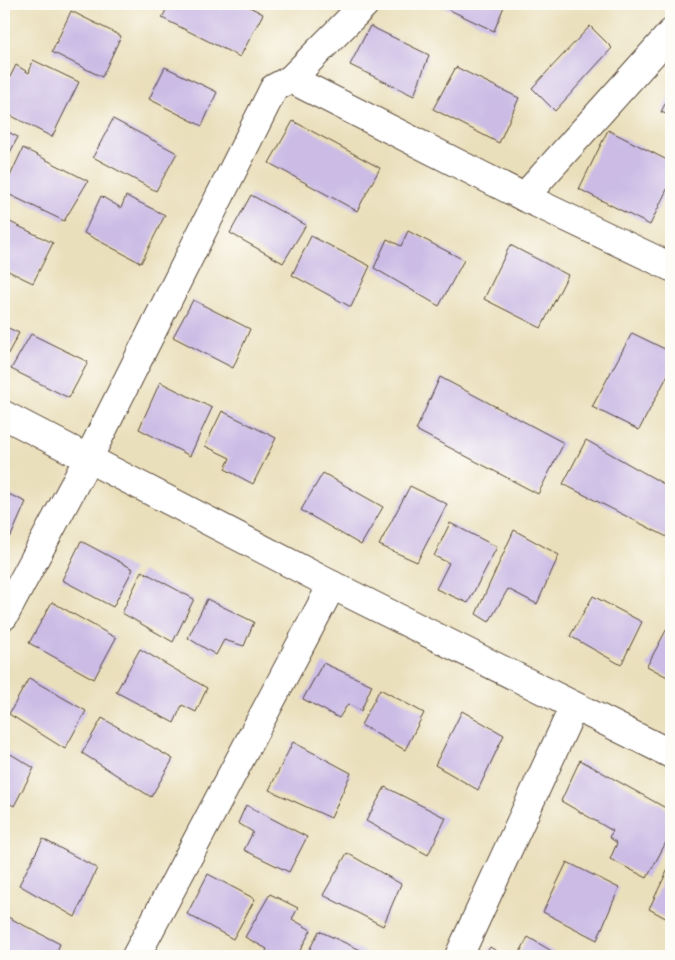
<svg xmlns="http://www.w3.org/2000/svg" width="675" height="960" viewBox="0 0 675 960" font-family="Dekko,sans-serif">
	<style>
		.building { fill: #cbbbe5 }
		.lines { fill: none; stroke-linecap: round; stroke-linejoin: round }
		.minor-casing { stroke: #554536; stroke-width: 30 }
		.minor { stroke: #fff; stroke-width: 28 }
	</style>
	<rect width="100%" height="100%" fill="#fdfcf7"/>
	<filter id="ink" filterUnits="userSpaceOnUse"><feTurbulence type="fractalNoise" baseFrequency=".02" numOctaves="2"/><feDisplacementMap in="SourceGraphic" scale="10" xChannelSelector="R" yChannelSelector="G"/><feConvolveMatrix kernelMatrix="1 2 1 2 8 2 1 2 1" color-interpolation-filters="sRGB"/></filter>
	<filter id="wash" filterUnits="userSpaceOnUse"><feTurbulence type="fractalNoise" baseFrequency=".0096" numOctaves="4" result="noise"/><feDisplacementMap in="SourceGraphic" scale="20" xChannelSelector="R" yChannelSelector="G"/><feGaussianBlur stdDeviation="1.12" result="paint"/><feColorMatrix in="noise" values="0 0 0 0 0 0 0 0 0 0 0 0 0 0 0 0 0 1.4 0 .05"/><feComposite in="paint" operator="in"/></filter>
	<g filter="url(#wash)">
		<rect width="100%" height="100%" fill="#eadfbb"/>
		<g id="blocks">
			<!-- building -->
			<g class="building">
				<path d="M169,4H244L263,14L240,57L162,18Z"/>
				<path d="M437,4H505L494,31Z"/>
				<path d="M71,11L121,36L102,77L52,52Z"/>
				<path d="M370,26L429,55L414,96L350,65Z"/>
				<path d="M590,26L612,48L555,111L532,88Z"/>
				<path d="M33,60L79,82L52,137L4,112V76L9,79L16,65L29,73Z"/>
				<path d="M165,67L217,92L202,126L149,99Z"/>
				<path d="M456,67L519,98L499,143L433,109Z"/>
				<path d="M671,92V116L661,112Z"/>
				<path d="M113,119L177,153L156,191L93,157Z"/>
				<path d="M293,121L380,168L357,211L269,163Z"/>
				<path d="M4,130L18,137L4,164Z"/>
				<path d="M608,130L671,162V181L650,225L579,189Z"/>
				<path d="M23,148L88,181L64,221L4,192V189Z"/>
				<path d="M251,195L306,225L283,263L230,233Z"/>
				<path d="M101,196L121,208L126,196L165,215L141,263L84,233Z"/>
				<path d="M4,219L53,243L33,283L4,269Z"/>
				<path d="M408,231L464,260L439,306L374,268L387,239L401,246Z"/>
				<path d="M311,236L370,266L351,307L292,275Z"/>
				<path d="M510,245L568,275L541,328L484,299Z"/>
				<path d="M193,300L250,329L233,368L173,337Z"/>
				<path d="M4,326L19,333L4,361Z"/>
				<path d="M632,333L671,352V369L639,430L592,407Z"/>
				<path d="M31,334L88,362L69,398L11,369Z"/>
				<path d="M440,377L564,443L538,494L416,430Z"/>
				<path d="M160,382L212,408L190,456L139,429Z"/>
				<path d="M222,411L276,438L253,484L225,469L230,458L205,446Z"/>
				<path d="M586,440L671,488V539L563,484Z"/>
				<path d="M323,473L383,507L361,545L301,510Z"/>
				<path d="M410,486L447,504L417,562L379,545Z"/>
				<path d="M4,492L26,502L11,536L4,533Z"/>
				<path d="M450,523L497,547L468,603L436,589L449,563L434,556Z"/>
				<path d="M514,530L559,555L537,604L508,589L489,622L476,614Z"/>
				<path d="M81,541L133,569L113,607L62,580Z"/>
				<path d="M142,571L194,599L173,642L122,613Z"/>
				<path d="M593,596L642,622L621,665L570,636Z"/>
				<path d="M207,599L254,622L244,646L224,640L216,655L188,638Z"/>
				<path d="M52,602L116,638L94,679L29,643Z"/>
				<path d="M671,621V679L647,666Z"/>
				<path d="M140,649L207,688L196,712L182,705L174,723L116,692Z"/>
				<path d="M323,663L372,685L361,711L348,704L339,718L303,699Z"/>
				<path d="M29,678L86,711L65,749L9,714Z"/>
				<path d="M380,689L424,713L405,750L361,725Z"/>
				<path d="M462,711L504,735L478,790L435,765Z"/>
				<path d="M102,718L173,759L151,797L82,753Z"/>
				<path d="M293,742L351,773L331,818L269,790Z"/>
				<path d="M4,750L34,768L14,806L4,800Z"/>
				<path d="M580,760L671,811V833L647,878L610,859L617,843L609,837L613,831L561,801Z"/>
				<path d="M385,787L446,818L428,855L366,821Z"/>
				<path d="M246,805L307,837L289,872L244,850L253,832L238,823Z"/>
				<path d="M43,839L97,868L75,917L19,885Z"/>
				<path d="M347,853L401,884L383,926L323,895Z"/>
				<path d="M567,862L619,888L597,940L543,912Z"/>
				<path d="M671,863V921L649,909Z"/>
				<path d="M208,874L255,899L233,939L187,914Z"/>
				<path d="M270,894L298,908L292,919L311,930L297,956H264L267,949L245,937Z"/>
				<path d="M4,915L60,944L55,956H4Z"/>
				<path d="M319,931L374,956H306Z"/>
				<path d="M528,937L560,956H518Z"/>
				<path d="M490,947L505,956H484Z"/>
			</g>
		</g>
	</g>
	<g filter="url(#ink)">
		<use href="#blocks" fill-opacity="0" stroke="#554536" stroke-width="1"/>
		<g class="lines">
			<defs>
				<g id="minor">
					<path d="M291,79L524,197L671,267"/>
					<path d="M524,197L671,33"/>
					<path d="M4,415L332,585L671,754"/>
					<path d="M4,616L88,459L274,88L291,79L365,4"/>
					<path d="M136,956L332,585"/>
					<path d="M459,956L574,706"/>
				</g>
			</defs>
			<!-- minor casing -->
			<use href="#minor" class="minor-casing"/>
			<!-- minor -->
			<use href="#minor" class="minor"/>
		</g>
	</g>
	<!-- margin -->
	<rect width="675" height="960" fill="none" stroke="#fdfcf7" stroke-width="20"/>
</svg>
